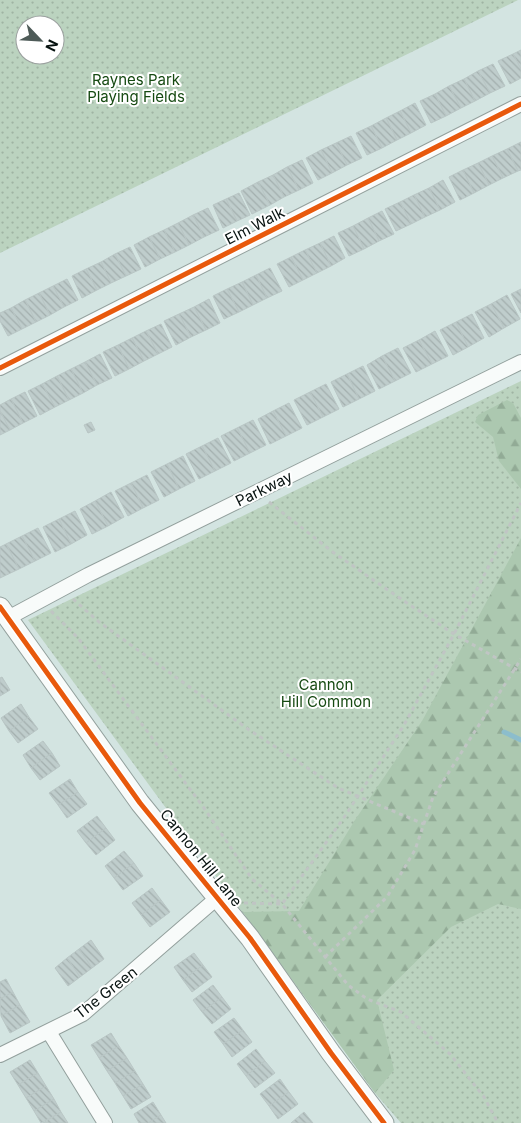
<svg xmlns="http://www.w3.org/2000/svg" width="521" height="1123" viewBox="0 0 521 1123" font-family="Inter,sans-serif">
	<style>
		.grass { fill: url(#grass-dots); fill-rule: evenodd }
		.forest { fill: url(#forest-firs) }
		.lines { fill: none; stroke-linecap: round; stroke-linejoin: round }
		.stream { stroke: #8cbdcc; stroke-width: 5 }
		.building { fill: url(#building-back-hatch); stroke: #b9c6c5 }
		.street-casing { stroke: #93a09d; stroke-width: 16 }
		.secondary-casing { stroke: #93a09d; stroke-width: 21 }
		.path { stroke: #c0c5c4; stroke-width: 3; stroke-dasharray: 4 4; stroke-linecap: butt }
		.street { stroke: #f8fbfa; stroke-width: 14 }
		.secondary { stroke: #f8fbfa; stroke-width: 19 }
		.cycleway-casing { stroke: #fff; stroke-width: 8 }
		.cycleway { stroke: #e8590c; stroke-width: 5 }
		.labels { text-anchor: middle; stroke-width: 4; stroke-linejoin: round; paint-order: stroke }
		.park-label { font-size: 15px; fill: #164a12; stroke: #fff }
		.street-label { font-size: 15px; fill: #06110f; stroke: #fff }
	</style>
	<defs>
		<pattern id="grass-dots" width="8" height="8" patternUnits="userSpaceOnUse" patternTransform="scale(1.25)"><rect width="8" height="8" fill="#bbd3bf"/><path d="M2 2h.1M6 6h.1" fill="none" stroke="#9fb4a3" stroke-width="1.8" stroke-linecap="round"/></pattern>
		<pattern id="forest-firs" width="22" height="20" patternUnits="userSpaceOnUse" patternTransform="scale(1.25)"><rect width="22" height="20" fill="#acc8b0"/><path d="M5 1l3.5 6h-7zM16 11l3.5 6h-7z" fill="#92ab96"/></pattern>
		<pattern id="building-back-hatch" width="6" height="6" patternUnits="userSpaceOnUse" patternTransform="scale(1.25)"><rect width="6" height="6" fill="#bfcdcc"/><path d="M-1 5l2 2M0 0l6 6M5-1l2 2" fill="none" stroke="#a3afae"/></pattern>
	</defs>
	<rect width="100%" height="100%" fill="#d3e4e1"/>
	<!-- grass -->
	<g class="grass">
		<path d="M0,0H518L0,253ZM25,25H55V55H25Z"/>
		<path d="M521,381V1123H401L375,1093L28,620Z"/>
	</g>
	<!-- forest -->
	<g class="forest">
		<path d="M507,400L513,403L521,418V489L499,461L493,437L475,422L478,415Z"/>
		<path d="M521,538V909L498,904L451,927L377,1000L394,1070L375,1093L243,912L299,911L355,820L422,721Z"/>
	</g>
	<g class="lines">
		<!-- stream -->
		<path class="stream" d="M504,732L521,740"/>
	</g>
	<!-- building -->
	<g class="building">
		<path d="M521,50V69L513,54Z"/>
		<path d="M513,54L521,69V78L510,84L498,61Z"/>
		<path d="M493,64L505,86L490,93L478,71Z"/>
		<path d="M478,71L490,93L475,101L464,79Z"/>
		<path d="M464,79L475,101L461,108L449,86Z"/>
		<path d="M449,86L461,108L446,116L435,94Z"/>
		<path d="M435,94L446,116L431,123L420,101Z"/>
		<path d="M415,103L426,125L411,133L400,111Z"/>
		<path d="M400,111L411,133L397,140L386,118Z"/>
		<path d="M386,118L397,140L382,148L371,126Z"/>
		<path d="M371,126L382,148L367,155L356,133Z"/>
		<path d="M351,136L362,158L347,165L336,143Z"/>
		<path d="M521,142V170L518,171L507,149Z"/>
		<path d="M336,143L347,165L332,173L321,150Z"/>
		<path d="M507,149L518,171L503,178L492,156Z"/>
		<path d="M321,150L332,173L318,180L306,158Z"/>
		<path d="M492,156L503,178L489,185L478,163Z"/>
		<path d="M302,160L313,183L299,190L287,167Z"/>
		<path d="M478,163L489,185L474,193L463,170Z"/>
		<path d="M287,167L299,190L284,197L273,175Z"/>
		<path d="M463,170L474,193L460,200L449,177Z"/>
		<path d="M273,175L284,197L270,205L258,182Z"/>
		<path d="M443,180L455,202L440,210L429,188Z"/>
		<path d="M258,182L270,205L252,214L241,191Z"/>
		<path d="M429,188L440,210L425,217L414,195Z"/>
		<path d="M239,193L250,215L237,221L226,199Z"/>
		<path d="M414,195L425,217L411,224L400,202Z"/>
		<path d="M226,199L237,221L223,228L213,205Z"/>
		<path d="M400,202L411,224L396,231L385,209Z"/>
		<path d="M208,208L219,230L204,237L193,215Z"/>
		<path d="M382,211L394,234L379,241L368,218Z"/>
		<path d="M193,215L204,237L189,245L178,223Z"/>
		<path d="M368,218L379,241L364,249L353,226Z"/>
		<path d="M178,223L189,245L175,252L164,230Z"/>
		<path d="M353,226L364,249L349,256L338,233Z"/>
		<path d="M164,230L175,252L160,259L149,237Z"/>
		<path d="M334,236L345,258L331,266L320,243Z"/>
		<path d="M149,237L160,259L145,267L134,245Z"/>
		<path d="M320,243L331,266L317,273L305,250Z"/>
		<path d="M130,247L141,269L126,276L115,254Z"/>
		<path d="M305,250L317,273L303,280L291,257Z"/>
		<path d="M115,254L126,276L111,283L101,262Z"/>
		<path d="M291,257L303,280L289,287L277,264Z"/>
		<path d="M101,262L111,283L97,290L86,269Z"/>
		<path d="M270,268L282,291L267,298L256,275Z"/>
		<path d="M86,269L97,290L82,298L72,276Z"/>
		<path d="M256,275L267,298L253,305L242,282Z"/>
		<path d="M67,279L78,300L64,307L53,286Z"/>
		<path d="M242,282L253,305L239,312L227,289Z"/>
		<path d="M53,286L64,307L50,315L39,293Z"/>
		<path d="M227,289L239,312L224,319L213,296Z"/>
		<path d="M521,289V313L511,294Z"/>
		<path d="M39,293L50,315L36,322L25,300Z"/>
		<path d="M507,295L520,319L504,328L491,304Z"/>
		<path d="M209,299L220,323L206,330L194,307Z"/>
		<path d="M25,300L36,322L22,329L11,308Z"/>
		<path d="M491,304L504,328L489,337L475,312Z"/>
		<path d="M194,307L206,330L191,337L179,314Z"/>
		<path d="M11,308L22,329L8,336L0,321V313Z"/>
		<path d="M179,314L191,337L176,345L164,321Z"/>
		<path d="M472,314L484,338L468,347L456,322Z"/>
		<path d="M456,322L468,347L453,355L440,330Z"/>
		<path d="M161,324L172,347L158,354L146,331Z"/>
		<path d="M146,331L158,354L144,361L132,338Z"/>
		<path d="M435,331L448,356L432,364L419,340Z"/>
		<path d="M132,338L144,361L129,369L118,345Z"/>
		<path d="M419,340L432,364L416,372L403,348Z"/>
		<path d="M118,345L129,369L115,376L103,352Z"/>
		<path d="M398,348L411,373L395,381L382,356Z"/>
		<path d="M100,354L112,378L97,385L85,362Z"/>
		<path d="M382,356L395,381L379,389L367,365Z"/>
		<path d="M85,362L97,385L83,393L71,369Z"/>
		<path d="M363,366L375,391L359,399L347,374Z"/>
		<path d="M71,369L83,393L69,400L57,376Z"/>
		<path d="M347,374L359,399L343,407L331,382Z"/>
		<path d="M57,376L69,400L55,407L42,384Z"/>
		<path d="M42,384L55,407L40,415L28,391Z"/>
		<path d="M326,384L339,409L323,417L310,392Z"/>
		<path d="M25,392L37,416L23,423L11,399Z"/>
		<path d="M310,392L323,417L307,425L294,400Z"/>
		<path d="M11,399L23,423L10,430L0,411V405Z"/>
		<path d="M289,403L302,428L286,436L273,411Z"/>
		<path d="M0,411L10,430L0,435Z"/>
		<path d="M273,411L286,436L270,444L258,419Z"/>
		<path d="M253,420L266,445L250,453L237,428Z"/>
		<path d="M91,422L95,430L88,433L84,425Z"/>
		<path d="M237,428L250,453L234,461L221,436Z"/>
		<path d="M218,438L231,463L215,471L202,446Z"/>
		<path d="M202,446L215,471L199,479L186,454Z"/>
		<path d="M183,456L195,481L179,489L167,464Z"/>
		<path d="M167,464L179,489L164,497L151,472Z"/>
		<path d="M147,475L159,500L143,508L131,483Z"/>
		<path d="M131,483L143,508L128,516L115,491Z"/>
		<path d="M111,492L124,517L108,526L95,501Z"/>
		<path d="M95,501L108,526L92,534L80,509Z"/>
		<path d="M75,511L87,535L71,544L59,519Z"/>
		<path d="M59,519L71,544L55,552L43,527Z"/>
		<path d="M38,528L51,553L35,561L22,536Z"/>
		<path d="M22,536L35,561L19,569L6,544Z"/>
		<path d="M6,544L19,569L0,578V547Z"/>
		<path d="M2,677L10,690L0,696V678Z"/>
		<path d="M21,704L29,717L9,731L1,718Z"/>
		<path d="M29,717L38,729L18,743L9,731Z"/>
		<path d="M43,741L52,753L31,768L23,755Z"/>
		<path d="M52,753L60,766L40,780L31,768Z"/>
		<path d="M70,779L78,792L58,805L49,793Z"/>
		<path d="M78,792L87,804L67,818L58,805Z"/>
		<path d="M97,816L106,828L86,843L77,831Z"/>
		<path d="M106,828L115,840L96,855L86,843Z"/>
		<path d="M124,851L134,863L114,878L105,866Z"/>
		<path d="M134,863L143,876L123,890L114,878Z"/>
		<path d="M152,888L161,900L141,915L132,903Z"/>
		<path d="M161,900L170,912L150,927L141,915Z"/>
		<path d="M91,940L104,959L92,968L79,949Z"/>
		<path d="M79,949L92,968L80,977L67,958Z"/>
		<path d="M194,953L203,965L183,980L174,967Z"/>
		<path d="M67,958L80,977L68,986L55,968Z"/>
		<path d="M203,965L212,977L192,992L183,980Z"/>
		<path d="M6,979L13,992L0,999V982Z"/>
		<path d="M213,985L222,997L202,1012L193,1000Z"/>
		<path d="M13,992L20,1005L1,1016L0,999Z"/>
		<path d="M222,997L231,1009L212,1024L202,1012Z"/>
		<path d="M20,1005L30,1022L10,1033L1,1016Z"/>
		<path d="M234,1018L243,1030L223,1044L214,1032Z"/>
		<path d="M243,1030L252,1042L232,1057L223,1044Z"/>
		<path d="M111,1033L119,1046L99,1058L91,1045Z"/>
		<path d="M119,1046L127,1058L107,1071L99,1058Z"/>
		<path d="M256,1049L265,1061L246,1076L237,1064Z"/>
		<path d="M127,1058L135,1071L115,1083L107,1071Z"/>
		<path d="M30,1060L38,1073L18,1085L10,1072Z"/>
		<path d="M265,1061L275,1073L255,1088L246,1076Z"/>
		<path d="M135,1071L143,1084L123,1096L115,1083Z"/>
		<path d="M38,1073L46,1086L26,1098L18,1085Z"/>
		<path d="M280,1079L289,1092L269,1106L260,1094Z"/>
		<path d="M143,1084L151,1097L131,1109L123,1096Z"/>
		<path d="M46,1086L54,1099L34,1111L26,1098Z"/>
		<path d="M289,1092L298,1104L278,1119L269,1106Z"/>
		<path d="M54,1099L61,1112L41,1123L34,1111Z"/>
		<path d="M153,1102L161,1115L148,1123H139L134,1114Z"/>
		<path d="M61,1112L68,1123H43Z"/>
		<path d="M304,1112L313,1123H291Z"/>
		<path d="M161,1115L166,1123H148Z"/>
	</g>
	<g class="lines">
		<defs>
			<g id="street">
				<path d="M0,368C173,279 348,193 521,104"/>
				<path d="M8,618L88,575L521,362"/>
				<path d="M49,1032L105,1123"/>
				<path d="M0,1055L83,1014L217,898"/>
			</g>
			<path id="secondary" d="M0,607L140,803L250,938L331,1053L384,1123"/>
		</defs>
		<!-- street casing -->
		<use href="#street" class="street-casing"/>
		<!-- secondary casing -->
		<use href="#secondary" class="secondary-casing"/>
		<!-- path -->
		<g class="path">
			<path d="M269,502L334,553L407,603L454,634L521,672"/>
			<path d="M73,599L99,622L248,729L338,788L424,824"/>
			<path d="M51,611L78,638L204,808L252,879L282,904L345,816L404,725L454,634L521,503"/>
			<path d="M244,903L282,904L348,985L367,999L401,1012L450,1054L484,1097L498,1123"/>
			<path d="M325,957L387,897L415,850L433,797L521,659"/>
		</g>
		<!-- street -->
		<use href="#street" class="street"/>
		<!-- secondary -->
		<use href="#secondary" class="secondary"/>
		<defs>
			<g id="cycleway">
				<path d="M0,368C173,279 348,193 521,104"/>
				<path d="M0,607L140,803L250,938L331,1053L384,1123"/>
			</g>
		</defs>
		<!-- cycleway casing -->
		<use href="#cycleway" class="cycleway-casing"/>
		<!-- cycleway -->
		<use href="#cycleway" class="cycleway"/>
	</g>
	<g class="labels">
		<!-- park labels -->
		<g class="park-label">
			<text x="136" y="85">Raynes Park<tspan x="136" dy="17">Playing Fields</tspan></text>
			<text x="326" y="690">Cannon<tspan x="326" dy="17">Hill Common</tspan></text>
		</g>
		<!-- street labels -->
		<g class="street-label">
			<text transform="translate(255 226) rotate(-27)" y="5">Elm Walk</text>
			<text transform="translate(264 489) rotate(-26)" y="5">Parkway</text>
			<text transform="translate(201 858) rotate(51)" y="5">Cannon Hill Lane</text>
			<text transform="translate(106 993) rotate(-38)" y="5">The Green</text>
		</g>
	</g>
	<!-- north arrow -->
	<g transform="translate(40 40) rotate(115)"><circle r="24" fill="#ffffff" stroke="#9ba09f"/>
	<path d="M0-4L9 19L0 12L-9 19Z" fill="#4e5b58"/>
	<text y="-8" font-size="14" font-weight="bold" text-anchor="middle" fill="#06110f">N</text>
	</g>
</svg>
